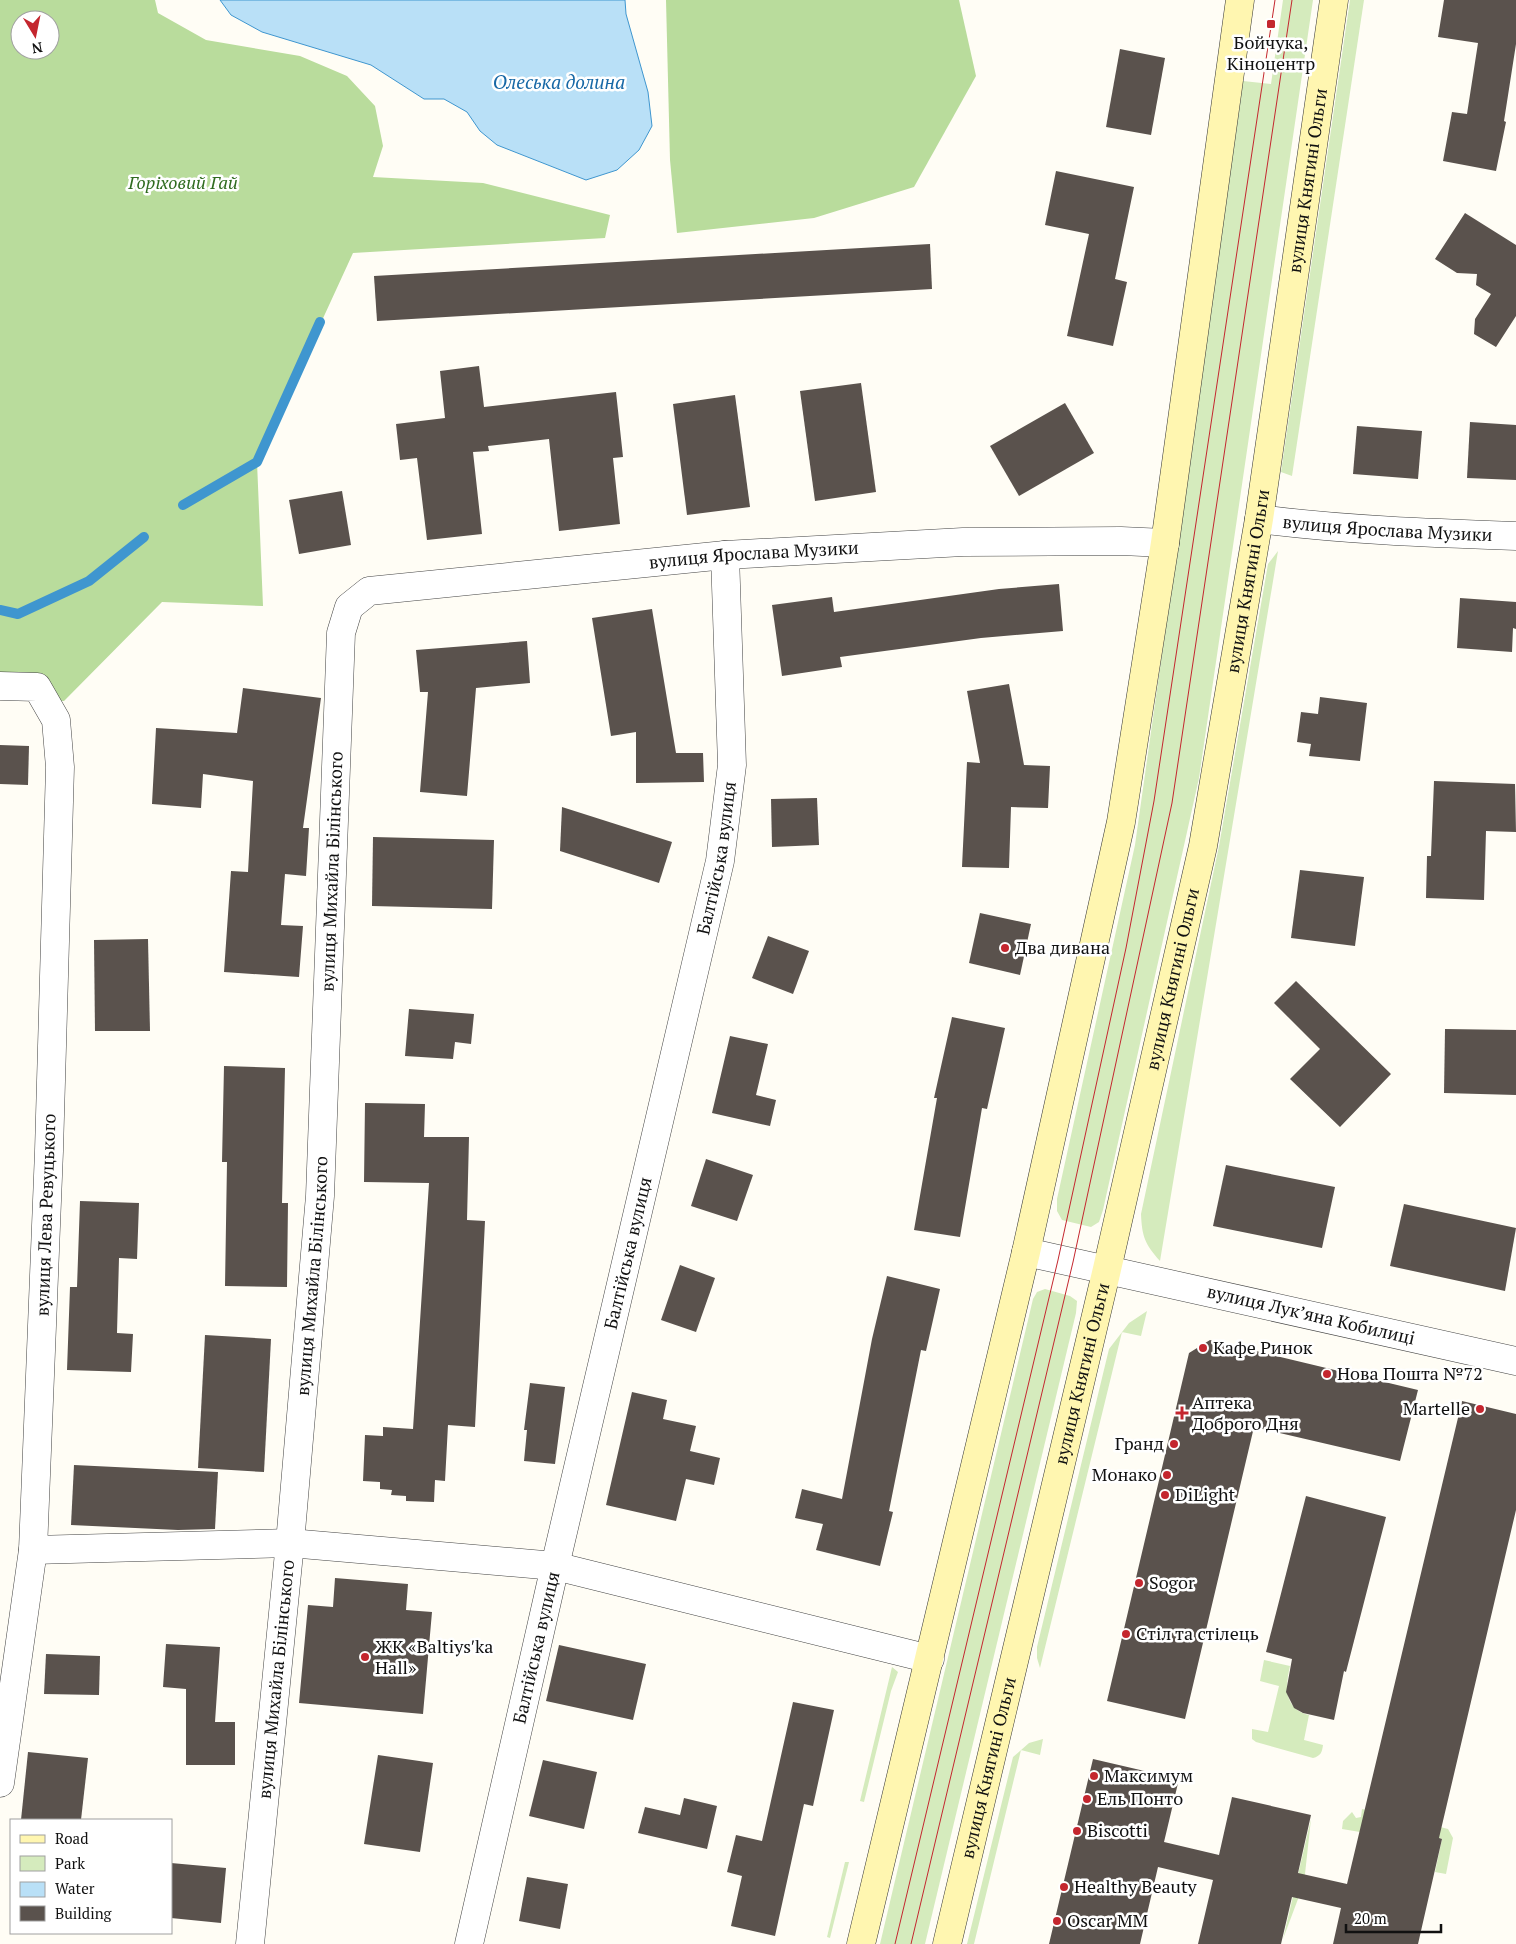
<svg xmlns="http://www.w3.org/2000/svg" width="1516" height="1944" viewBox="0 0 1516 1944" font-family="'PT Serif',serif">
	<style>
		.green { fill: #d5ebbd }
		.forest { fill: #b9dc9c; fill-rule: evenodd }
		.water { fill: #b9e0f7; stroke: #3f96cf }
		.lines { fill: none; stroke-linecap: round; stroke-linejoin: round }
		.stream { stroke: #3f96cf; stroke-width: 10 }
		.building { fill: #5a524d }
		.minor-casing { stroke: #444; stroke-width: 29 }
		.secondary-casing { stroke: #333; stroke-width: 29 }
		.minor { stroke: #fff; stroke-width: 28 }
		.secondary { stroke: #fff6b0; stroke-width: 28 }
		.tram { stroke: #c4262e; stroke-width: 1 }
		.poi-dot { fill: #c4262e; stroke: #fff; stroke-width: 2 }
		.labels { text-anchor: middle; stroke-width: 5; stroke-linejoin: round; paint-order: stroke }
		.poi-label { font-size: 18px; fill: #111; stroke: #fff; text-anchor: start }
		.street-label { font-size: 18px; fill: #111; stroke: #fff }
		.park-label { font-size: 18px; font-style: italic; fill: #2f6b1f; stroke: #fff }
		.water-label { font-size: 19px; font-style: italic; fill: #1768a6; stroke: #fff }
	</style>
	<rect width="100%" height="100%" fill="#fffdf5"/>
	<!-- green -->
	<g class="green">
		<path d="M1283,0H1313L1199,778L1103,1210L1099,1222L1091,1227L1062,1220L1057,1211V1199L1135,845L1243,81L1271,84Z"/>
		<path d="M1350,0H1364L1292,476L1281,472Z"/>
		<path d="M1278,551L1160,1261C1145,1244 1142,1237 1141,1214L1219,846L1268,564Z"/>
		<path d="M1045,1289L1070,1296L1077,1301L1076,1313L925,1944H880L1033,1299L1037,1292Z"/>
		<path d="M1147,1311L1141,1336L1122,1332L1040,1668L1037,1658V1647L1109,1349L1129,1323Z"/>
		<path d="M1264,1660L1290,1666C1285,1687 1284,1709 1309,1715L1304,1740L1323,1745C1322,1752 1321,1756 1313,1758L1256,1742L1252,1739V1729L1268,1732L1279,1686L1260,1681Z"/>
		<path d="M892,1667L898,1672L891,1691L864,1802L860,1801Z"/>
		<path d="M1043,1739L1040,1755L1021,1750L974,1944H967L1013,1757L1029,1743Z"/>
		<path d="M1362,1809L1398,1817L1360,1832L1342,1829L1343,1821L1352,1812L1356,1818L1361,1817Z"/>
		<path d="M1311,1819L1304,1883L1283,1939Z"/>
		<path d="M1409,1819L1448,1829L1453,1838L1446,1874L1435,1872L1442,1839L1406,1831Z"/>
		<path d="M845,1862H849L830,1938L827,1937Z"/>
	</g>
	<!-- forest -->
	<g class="forest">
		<path d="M0,0H155L158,13L206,40L300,56L347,76L375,106L383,146L373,177L483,183L610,215L605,238L353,253L257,462L263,606L162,602L64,701L0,698ZM20,20H50V50H20Z"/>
		<path d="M666,0H959L976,76L914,187L814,218L677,233L670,160Z"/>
	</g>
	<!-- water -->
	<path class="water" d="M220,0H625L626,14L648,92L652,126L639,150L617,170L586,180L497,145L480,131L467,112L444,99H424L371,65L262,32L231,15Z"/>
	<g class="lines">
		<!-- stream -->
		<g class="stream">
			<path d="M183,505L257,462L320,322"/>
			<path d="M0,610L18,614L89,581L144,537"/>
		</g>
	</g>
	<!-- building -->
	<g class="building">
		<path d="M1444,0H1516V44L1504,121L1506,122L1496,171L1443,161L1452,112L1467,114L1478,43L1438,37Z"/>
		<path d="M1120,49L1165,58L1151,135L1106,127Z"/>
		<path d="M1056,171L1134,187L1115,279L1127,282L1113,346L1067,336L1089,234L1045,225Z"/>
		<path d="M1465,213L1516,245V316L1496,347L1474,334L1475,319L1491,294L1476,285L1477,274L1457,273L1435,259Z"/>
		<path d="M930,244L932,289L377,321L374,276Z"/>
		<path d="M479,366L484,407L616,392L623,457L613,458L620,524L559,531L549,439L488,446L489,451L473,452L482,534L427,540L417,458L400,460L396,424L445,418L440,371Z"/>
		<path d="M861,383L876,492L815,501L800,391Z"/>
		<path d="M735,395L750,507L687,515L673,404Z"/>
		<path d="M1065,403L1094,453L1019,496L990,446Z"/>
		<path d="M1470,422L1516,425V480L1467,478Z"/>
		<path d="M1357,426L1422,431L1418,479L1353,474Z"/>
		<path d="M342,491L351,545L299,554L289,500Z"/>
		<path d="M1059,584L1063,631L981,638L840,657L842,667L782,676L772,605L832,597L834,612L999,589Z"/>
		<path d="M1460,598L1516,602V629L1513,628L1512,652L1457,648Z"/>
		<path d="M652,609L676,753H703L704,782L636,783V732L611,736L592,618Z"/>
		<path d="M527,641L530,683L476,688L467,796L420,792L428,692H420L416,650Z"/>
		<path d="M1009,684L1024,765L1050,766L1048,808L1011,807L1009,868L962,867L967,762L980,763L967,691Z"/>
		<path d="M243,688L321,698L303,828H309L306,876L285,874L281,925L303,926L299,977L224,972L231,871L248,872L253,781L203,774L201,808L152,804L156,728L237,733Z"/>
		<path d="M1320,697L1367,703L1360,761L1309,756L1311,744L1297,742L1301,712L1318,714Z"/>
		<path d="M0,745L29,746L28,785L0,784Z"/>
		<path d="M1434,781L1515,784L1516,832L1486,831L1484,900L1426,898L1427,856H1431Z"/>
		<path d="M817,798L819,845L772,847L771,799Z"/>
		<path d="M562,807L672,842L659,883L560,851Z"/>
		<path d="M373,837L494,840L492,909L372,906Z"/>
		<path d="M1300,870L1364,877L1355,946L1291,938Z"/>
		<path d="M980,913L1031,924L1020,975L969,963Z"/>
		<path d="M768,936L809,951L793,994L752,978Z"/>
		<path d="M148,939L150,1031H95L94,940Z"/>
		<path d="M1296,981L1391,1074L1340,1127L1290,1079L1320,1049L1274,1003Z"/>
		<path d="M409,1009L474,1014L471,1044L455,1042L453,1059L405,1056Z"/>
		<path d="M952,1017L1005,1028L987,1109L982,1108L960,1237L914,1230L937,1098H934Z"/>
		<path d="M1445,1029L1516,1030V1095L1444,1093Z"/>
		<path d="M730,1036L768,1044L756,1095L776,1100L770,1126L712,1113Z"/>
		<path d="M224,1066L285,1068L282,1203H288L287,1287L225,1286L227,1162H222Z"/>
		<path d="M365,1103L425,1104L424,1137H469L467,1220L485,1221L475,1427L448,1425L445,1481L435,1480L434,1502L406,1501V1496L391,1495L392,1490L380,1489V1482L363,1481L365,1435L383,1436V1427L413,1429L429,1183L364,1182Z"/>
		<path d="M706,1159L753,1175L737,1221L691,1206Z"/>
		<path d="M1226,1165L1335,1187L1322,1248L1213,1226Z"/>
		<path d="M80,1201L139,1203L137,1259L119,1258L117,1333L133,1334L131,1372L67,1370L70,1287H77Z"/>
		<path d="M1404,1204L1516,1228L1505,1291L1390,1266Z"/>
		<path d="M680,1265L715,1278L696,1332L661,1320Z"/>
		<path d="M887,1276L940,1289L926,1351L921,1350L889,1511L893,1512L880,1566L816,1550L823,1524L795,1518L802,1489L842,1499L872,1339Z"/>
		<path d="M205,1335L271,1339L264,1472L198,1468Z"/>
		<path d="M1210,1340L1418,1390L1400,1461L1254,1427L1185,1719L1107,1701L1189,1353Z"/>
		<path d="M530,1383L565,1387L555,1464L524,1461L527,1430H524Z"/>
		<path d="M632,1392L667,1400L663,1419L696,1426L690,1451L720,1458L714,1485L686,1479L676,1521L606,1505Z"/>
		<path d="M1462,1401L1516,1414V1510L1439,1838L1442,1839L1418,1944H1333L1341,1908L1292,1897L1281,1944H1198L1213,1880L1158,1867L1140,1944H1049L1093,1759L1179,1779L1164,1842L1219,1855L1232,1797L1311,1815L1298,1873L1347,1884Z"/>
		<path d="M74,1465L218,1472L215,1529L178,1530L71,1525Z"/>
		<path d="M1306,1496L1386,1517L1346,1672L1344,1671L1334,1720L1303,1713L1294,1708L1286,1692L1292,1659L1266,1652Z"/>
		<path d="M335,1578L408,1584L406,1610L432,1612L423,1714L299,1703L308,1605L333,1607Z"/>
		<path d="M166,1644L220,1647L215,1722H235V1765H186V1689L163,1687Z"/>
		<path d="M559,1645L646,1664L633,1720L546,1701Z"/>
		<path d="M46,1654L100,1656L99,1695L44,1694Z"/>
		<path d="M793,1702L834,1710L813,1806L804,1804L775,1936L731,1926L742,1876L727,1872L736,1835L762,1841Z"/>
		<path d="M28,1752L88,1758L81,1820H21Z"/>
		<path d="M378,1755L433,1763L420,1852L364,1844Z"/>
		<path d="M543,1760L597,1772L584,1829L529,1816Z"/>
		<path d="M684,1798L717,1806L707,1849L638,1833L645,1807L680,1815Z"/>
		<path d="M171,1863L226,1868L221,1923L171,1918Z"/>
		<path d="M527,1877L568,1884L560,1929L519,1921Z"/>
	</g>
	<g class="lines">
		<defs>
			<g id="minor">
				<path id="s1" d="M1259,519C1344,530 1430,533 1516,536"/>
				<path d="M0,686L37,687L56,720L60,767L49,1151L33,1550L0,1783"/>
				<path d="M1026,1252L1516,1361"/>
				<path d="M33,1550L290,1543L555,1566L930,1659"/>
				<path id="s2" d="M250,1944L290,1543L320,1196L341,633L349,607L369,591L725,555L963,542L1121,541L1165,543"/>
				<path id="s3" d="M469,1944L555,1566L720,861L732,765L725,555"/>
			</g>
			<g id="secondary">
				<path d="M861,1944L1026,1252L1121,822L1165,543L1240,0"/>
				<path id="s4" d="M947,1944L1107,1269L1203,846L1259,519L1334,0"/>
			</g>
		</defs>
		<!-- minor casing -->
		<use href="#minor" class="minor-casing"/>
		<!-- secondary casing -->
		<use href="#secondary" class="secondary-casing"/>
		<!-- minor -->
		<use href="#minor" class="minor"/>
		<!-- secondary -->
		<use href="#secondary" class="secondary"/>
		<!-- tram -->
		<g class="tram">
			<path d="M895,1944L1058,1260L1126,948L1154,801L1275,0"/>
			<path d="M911,1944L1073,1262L1172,803L1292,0"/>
		</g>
	</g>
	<!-- markers -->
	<g class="poi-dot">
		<rect x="1266" y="19" width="10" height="10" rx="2.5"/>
		<circle cx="1005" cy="948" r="5"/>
		<circle cx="1203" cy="1348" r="5"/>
		<circle cx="1327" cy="1374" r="5"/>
		<circle cx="1480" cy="1409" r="5"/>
		<path d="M1179.5 1405.5h5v5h5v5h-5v5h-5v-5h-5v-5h5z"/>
		<circle cx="1174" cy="1444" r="5"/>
		<circle cx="1167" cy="1475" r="5"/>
		<circle cx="1165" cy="1495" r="5"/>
		<circle cx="1139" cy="1583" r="5"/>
		<circle cx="1126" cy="1634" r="5"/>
		<circle cx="365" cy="1657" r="5"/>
		<circle cx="1094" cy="1776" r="5"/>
		<circle cx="1087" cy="1799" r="5"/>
		<circle cx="1077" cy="1831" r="5"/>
		<circle cx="1064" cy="1887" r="5"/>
		<circle cx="1057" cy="1921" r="5"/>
	</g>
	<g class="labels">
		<!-- poi labels -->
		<g class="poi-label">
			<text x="1271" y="49" text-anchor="middle">Бойчука,<tspan x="1271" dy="21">Кіноцентр</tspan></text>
			<text x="1015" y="954">Два дивана</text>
			<text x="1213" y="1354">Кафе Ринок</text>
			<text x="1337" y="1380">Нова Пошта №72</text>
			<text x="1192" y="1409">Аптека<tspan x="1192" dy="21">Доброго Дня</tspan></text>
			<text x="1470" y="1415" text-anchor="end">Martelle</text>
			<text x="1164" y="1450" text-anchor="end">Гранд</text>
			<text x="1157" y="1481" text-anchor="end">Монако</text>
			<text x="1175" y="1501">DiLight</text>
			<text x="1149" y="1589">Sogor</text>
			<text x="1136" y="1640">Стіл та стілець</text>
			<text x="375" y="1653">ЖК «Baltiysʹka<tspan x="375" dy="21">Hall»</tspan></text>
			<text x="1104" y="1782">Максимум</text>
			<text x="1097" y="1805">Ель Понто</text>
			<text x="1087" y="1837">Biscotti</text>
			<text x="1074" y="1893">Healthy Beauty</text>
			<text x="1067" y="1927">Oscar MM</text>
		</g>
		<!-- street labels -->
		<g class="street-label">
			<text dy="6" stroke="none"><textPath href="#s4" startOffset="1801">вулиця Княгині Ольги</textPath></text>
			<text dy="6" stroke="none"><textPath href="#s1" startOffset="129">вулиця Ярослава Музики</textPath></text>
			<text dy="6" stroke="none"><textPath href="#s2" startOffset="1754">вулиця Ярослава Музики</textPath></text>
			<text dy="6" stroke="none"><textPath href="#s4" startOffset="1396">вулиця Княгині Ольги</textPath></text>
			<text dy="6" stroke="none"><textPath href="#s3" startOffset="1114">Балтійська вулиця</textPath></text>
			<text dy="6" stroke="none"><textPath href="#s2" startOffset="1076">вулиця Михайла Білінського</textPath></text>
			<text dy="6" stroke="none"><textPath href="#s4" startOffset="991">вулиця Княгині Ольги</textPath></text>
			<text transform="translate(46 1215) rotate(-88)" y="6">вулиця Лева Ревуцького</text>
			<text dy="6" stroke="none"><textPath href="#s3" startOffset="709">Балтійська вулиця</textPath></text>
			<text dy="6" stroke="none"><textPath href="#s2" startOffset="671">вулиця Михайла Білінського</textPath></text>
			<text transform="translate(1311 1315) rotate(13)" y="6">вулиця Лукʼяна Кобилиці</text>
			<text dy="6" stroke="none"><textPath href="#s4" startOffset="586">вулиця Княгині Ольги</textPath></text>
			<text dy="6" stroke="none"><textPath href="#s3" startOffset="304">Балтійська вулиця</textPath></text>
			<text dy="6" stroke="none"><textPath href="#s2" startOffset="266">вулиця Михайла Білінського</textPath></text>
			<text dy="6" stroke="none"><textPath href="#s4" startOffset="181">вулиця Княгині Ольги</textPath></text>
		</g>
		<!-- park labels -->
		<g class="park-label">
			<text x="183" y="189">Горіховий Гай</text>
		</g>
		<!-- water labels -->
		<g class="water-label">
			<text x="559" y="89">Олеська долина</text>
		</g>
	</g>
	<!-- legend -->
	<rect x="10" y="1819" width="162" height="115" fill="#ffffff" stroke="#a0a0a0"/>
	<rect x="20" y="1835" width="25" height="8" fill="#fff6b0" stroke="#a0a0a0"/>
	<text x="55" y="1844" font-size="15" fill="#111111">Road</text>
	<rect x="20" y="1856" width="25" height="15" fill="#d5ebbd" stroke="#a0a0a0"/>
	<text x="55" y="1869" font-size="15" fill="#111111">Park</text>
	<rect x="20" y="1882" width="25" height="15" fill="#b9e0f7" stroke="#a0a0a0"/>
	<text x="55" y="1894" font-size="15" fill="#111111">Water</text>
	<rect x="20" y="1906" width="25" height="15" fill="#5a524d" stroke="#a0a0a0"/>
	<text x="55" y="1919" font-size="15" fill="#111111">Building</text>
	<!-- north arrow -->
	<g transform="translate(35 35) rotate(170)"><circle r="24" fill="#ffffff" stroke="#a0a0a0"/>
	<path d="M0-4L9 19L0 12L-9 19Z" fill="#c4262e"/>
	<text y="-8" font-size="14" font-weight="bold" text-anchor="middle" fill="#111111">N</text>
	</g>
	<!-- scale -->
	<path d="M1346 1924v8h95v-8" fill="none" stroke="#111111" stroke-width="2.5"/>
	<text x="1354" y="1924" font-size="15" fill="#111111" stroke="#ffffff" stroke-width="4" paint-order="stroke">20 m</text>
</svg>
